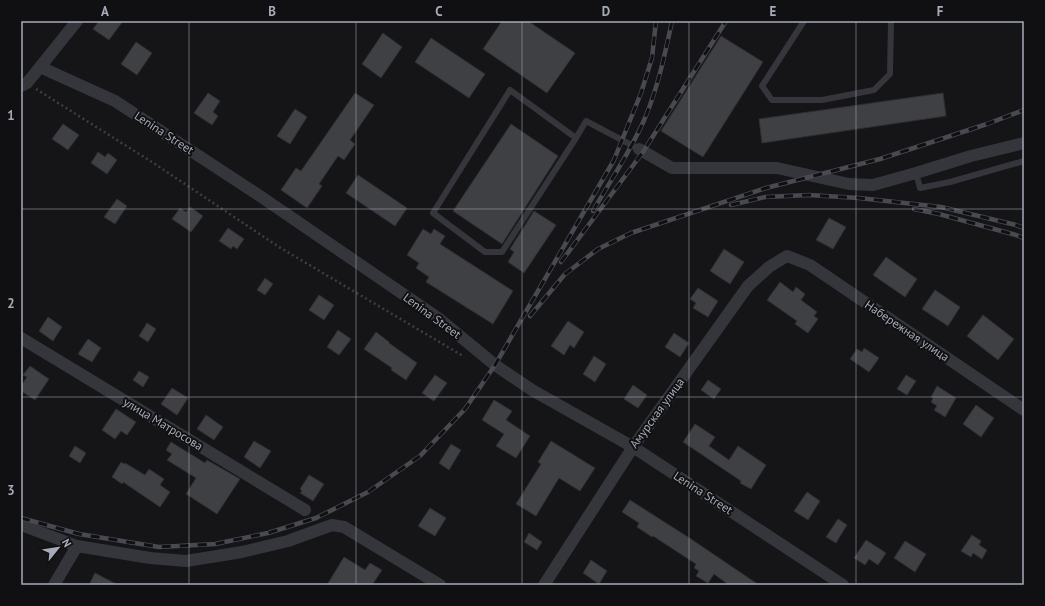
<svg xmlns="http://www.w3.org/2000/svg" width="1045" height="606" viewBox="0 0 1045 606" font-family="'PT Sans',sans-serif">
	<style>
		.building { fill: #3e4044; stroke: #2f2e33 }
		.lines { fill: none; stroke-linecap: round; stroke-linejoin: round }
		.path { stroke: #3b3e43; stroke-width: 2.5; stroke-dasharray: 2 3; stroke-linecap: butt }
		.lane { stroke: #35363c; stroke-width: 6 }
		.street { stroke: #35363c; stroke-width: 12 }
		.rail-casing { stroke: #484a51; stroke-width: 4.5 }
		.rail { stroke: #101012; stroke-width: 3; stroke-dasharray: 9; stroke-linecap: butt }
		.grid { fill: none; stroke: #a5abb8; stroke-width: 1; stroke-opacity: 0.55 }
		.labels { text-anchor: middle; stroke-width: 4; stroke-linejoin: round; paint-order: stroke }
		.street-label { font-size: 12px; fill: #a5abb8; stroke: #101012 }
		.neatline { fill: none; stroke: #a5abb8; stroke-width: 1.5 }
		.grid-label { font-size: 13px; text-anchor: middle; font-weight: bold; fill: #a5abb8 }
	</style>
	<rect width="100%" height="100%" fill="#151517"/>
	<!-- building -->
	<g class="building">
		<path d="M99,21H123L109,40L93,29Z"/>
		<path d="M502,21H528L575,53L547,93L483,49Z"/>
		<path d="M383,33L402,47L381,78L362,64Z"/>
		<path d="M721,36L763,62L703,157L661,131Z"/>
		<path d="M431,38L485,74L469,98L415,62Z"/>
		<path d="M136,42L152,53L137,75L121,64Z"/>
		<path d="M208,93L220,101L213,112L218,116L212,125L194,113Z"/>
		<path d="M355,93L374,105L350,140L355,144L344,160L338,156L319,184L322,186L307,208L281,190L296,168L301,171Z"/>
		<path d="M943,93L946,116L762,143L759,119Z"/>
		<path d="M295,109L307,117L290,144L277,136Z"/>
		<path d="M63,124L79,135L68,150L52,139Z"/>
		<path d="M511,124L558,156L502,244L453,211Z"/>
		<path d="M98,152L105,157L108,153L117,160L107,174L91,163Z"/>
		<path d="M358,175L407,208L395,226L346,193Z"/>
		<path d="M117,199L127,206L115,224L104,217Z"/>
		<path d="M190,207L203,216L191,232L172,219L180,208L186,212Z"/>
		<path d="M534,211L556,225L524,273L508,262L514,252L510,249Z"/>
		<path d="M829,218L846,227L833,249L816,240Z"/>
		<path d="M228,228L244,239L237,249L233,246L231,249L219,241Z"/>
		<path d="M423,229L431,234L434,229L445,236L440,244L513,291L493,324L426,282L429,277L416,268L419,263L407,255Z"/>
		<path d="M724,249L744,262L730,284L710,271Z"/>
		<path d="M886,257L917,279L905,297L873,275Z"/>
		<path d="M265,278L273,284L265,295L257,290Z"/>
		<path d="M780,282L793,292L796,287L805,294L801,300L817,312L814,316L818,319L808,333L795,324L797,321L767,300Z"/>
		<path d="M698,288L718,301L708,317L693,308L696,303L690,299Z"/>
		<path d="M935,290L960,307L948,326L922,309Z"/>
		<path d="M319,295L334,305L324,320L309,310Z"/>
		<path d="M983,315L1014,339L998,360L967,336Z"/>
		<path d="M48,317L62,327L53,341L39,331Z"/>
		<path d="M568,321L584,332L574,348L570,345L564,355L551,346Z"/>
		<path d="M147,323L156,329L148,342L139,336Z"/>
		<path d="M338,330L351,339L339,355L327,347Z"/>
		<path d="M376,332L389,342V343L417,363L406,380L391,370L392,368L364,349Z"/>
		<path d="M674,333L689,343L680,357L665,347Z"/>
		<path d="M88,339L101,348L92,362L78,354Z"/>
		<path d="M864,348L879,358L869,372L850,359L857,349L862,352Z"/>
		<path d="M594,356L606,364L595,382L583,374Z"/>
		<path d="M30,366L49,379L35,400L21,391V386L27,377L23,375Z"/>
		<path d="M139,371L149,377L143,387L133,380Z"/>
		<path d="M435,375L447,383L434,401L422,393Z"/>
		<path d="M906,375L916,381L907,395L897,389Z"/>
		<path d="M708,380L721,389L714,399L701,390Z"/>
		<path d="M633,385L647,395L638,408L624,399Z"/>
		<path d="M937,386L956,398L945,417L934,410L937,406L931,402L933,398L931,397Z"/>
		<path d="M172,388L188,398L177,415L161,404Z"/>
		<path d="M494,400L512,411L506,420L530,436L516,458L496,446L504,434L482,420Z"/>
		<path d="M976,405L994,418L981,437L963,424Z"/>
		<path d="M116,409L136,422L127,435L121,431L115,439L102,430Z"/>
		<path d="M206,415L223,427L214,440L197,429Z"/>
		<path d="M695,424L715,437L709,446L729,460L738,446L766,465L751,489L740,483L741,481L683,442Z"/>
		<path d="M254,441L271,451L260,468L244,457Z"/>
		<path d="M551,441L595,468L580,491L559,478L536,516L516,504L541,464L538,462Z"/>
		<path d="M171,442L205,463L207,460L240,479L217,514L186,494L196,478L167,460L172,454L166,450Z"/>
		<path d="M451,444L461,450L449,470L439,463Z"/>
		<path d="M75,446L86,453L80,463L69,456Z"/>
		<path d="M121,462L124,464L125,463L145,475L149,469L164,479L160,485L170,492L160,507L123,482L122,484L112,477Z"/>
		<path d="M309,475L324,484L313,501L300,493L302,491L300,489Z"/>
		<path d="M807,492L820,501L808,520L794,511Z"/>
		<path d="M630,500L691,539L759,585H729L714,574L708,583L696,576L699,571L694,568L696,564L653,536L652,537L637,527L639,523L622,512Z"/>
		<path d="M430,508L446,518L435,536L418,526Z"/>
		<path d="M838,519L847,525L836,543L826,537Z"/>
		<path d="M529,533L542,542L537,550L524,542Z"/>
		<path d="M972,535L981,541L979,545L987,550L982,559L973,553L971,557L961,551Z"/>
		<path d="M866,540L886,553L878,565L869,559L865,565L854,558Z"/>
		<path d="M905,541L926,554L915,572L894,558Z"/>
		<path d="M344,557L365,570L370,563L382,570L372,585H327Z"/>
		<path d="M591,560L607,571L599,584L583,573Z"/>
		<path d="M95,573L118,585H89Z"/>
	</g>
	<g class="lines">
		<!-- path -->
		<path class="path" d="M36,89L155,164L279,247L463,356"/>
		<!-- lane -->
		<g class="lane">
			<path d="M804,21L762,86L772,100H822L874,90L890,74L891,21"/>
			<path d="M576,138L510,90L433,213L485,252H502L576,138L586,121L639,149"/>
			<path d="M916,173L920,188L950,182L1024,161"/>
		</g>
		<!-- street -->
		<g class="street">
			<path d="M40,67L77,21"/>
			<path d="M21,86L27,83L40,67L115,101L260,196L438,318L495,365L532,390L633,447L843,585"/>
			<path d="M639,149L672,168H777L849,184L873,185L916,173L971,156L1024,143"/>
			<path d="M21,338L305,510"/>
			<path d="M21,525L77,546L150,558L186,561L242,552L288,541L332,525L344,527L440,585"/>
			<path d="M54,585L77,546"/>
			<path d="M544,585L633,447L748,286L769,267L787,256L810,265L1024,410"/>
		</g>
		<defs>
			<g id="rail">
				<path d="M731,205L765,197L809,195L859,198L941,207L1016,225L1024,228"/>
				<path d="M914,209L939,214L1016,235L1024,238"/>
				<path d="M593,211C610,181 631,151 645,118C658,87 665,54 672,21"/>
				<path d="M561,262L643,152L726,21"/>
				<path d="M530,316L565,274L598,249L631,233L766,188L880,159L987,124L1024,110"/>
				<path d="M21,518L79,534L159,547L215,544L268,533L316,518L368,492L420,456L465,409L495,365L614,160L641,93L652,58L656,21"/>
			</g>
		</defs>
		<!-- rail casing -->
		<use href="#rail" class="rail-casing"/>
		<!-- rail -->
		<use href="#rail" class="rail"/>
	</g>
	<!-- grid -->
	<path class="grid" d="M189,21V585M356,21V585M522,21V585M689,21V585M856,21V585M21,209H1024M21,397H1024"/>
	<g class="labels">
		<!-- street labels -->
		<g class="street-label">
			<text transform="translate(164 133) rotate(33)" y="4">Lenina Street</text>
			<text transform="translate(432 316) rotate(36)" y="4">Lenina Street</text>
			<text transform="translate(907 331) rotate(34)" y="4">Набережная улица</text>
			<text transform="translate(657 413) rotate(-54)" y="4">Амурская улица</text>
			<text transform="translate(163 424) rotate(31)" y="4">улица Матросова</text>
			<text transform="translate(703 493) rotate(33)" y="4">Lenina Street</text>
		</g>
	</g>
	<!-- border -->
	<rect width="1045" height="606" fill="none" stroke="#101012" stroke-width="44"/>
	<!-- north arrow -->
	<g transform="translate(58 548) rotate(60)" stroke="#101012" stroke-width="3" paint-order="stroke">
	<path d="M0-3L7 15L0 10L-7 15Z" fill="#a5abb8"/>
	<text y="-6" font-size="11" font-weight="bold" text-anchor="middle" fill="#a5abb8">N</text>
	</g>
	<rect x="22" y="22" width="1001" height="562" class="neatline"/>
	<g class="grid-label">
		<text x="105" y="16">A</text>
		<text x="272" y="16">B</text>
		<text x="439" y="16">C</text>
		<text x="606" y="16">D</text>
		<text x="773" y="16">E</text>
		<text x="940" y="16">F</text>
		<text x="11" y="120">1</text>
		<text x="11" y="308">2</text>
		<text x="11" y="495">3</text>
	</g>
</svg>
